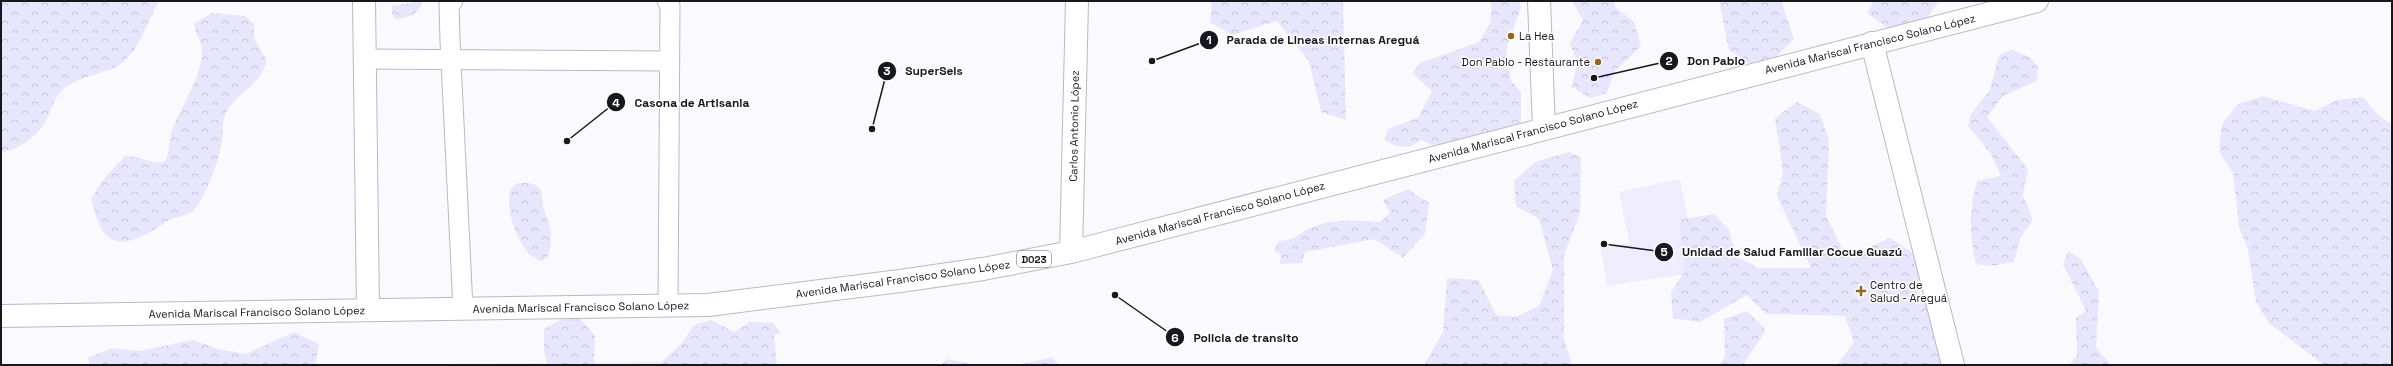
<svg xmlns="http://www.w3.org/2000/svg" width="2393" height="366" viewBox="0 0 2393 366" font-family="'Space Grotesk',sans-serif">
	<style>
		.built { fill: #eeecfd }
		.forest { fill: url(#forest-crowns) }
		.lines { fill: none; stroke-linecap: round; stroke-linejoin: round }
		.service-casing { stroke: #b9b7cb; stroke-width: 21 }
		.minor-casing { stroke: #b9b7cb; stroke-width: 24 }
		.primary-casing { stroke: #b9b7cb; stroke-width: 24 }
		.service { stroke: #fff; stroke-width: 19 }
		.minor { stroke: #fff; stroke-width: 22 }
		.primary { stroke: #fff; stroke-width: 22 }
		.poi-dot { fill: #936914; stroke: #fff; stroke-width: 1.5 }
		.labels { text-anchor: middle; stroke-width: 3; stroke-linejoin: round; paint-order: stroke }
		.shield { fill: #fff; stroke: #5d5d62; stroke-width: 1 }
		.shield-label { font-size: 10px; font-weight: bold; fill: #17171e }
		.poi-label { font-size: 11px; fill: #17171e; stroke: #fff; text-anchor: start }
		.street-label { font-size: 11px; fill: #17171e; stroke: #fff }
		.leader { fill: none; stroke: #17171e; stroke-width: 1.5 }
		.callout-dot { fill: #17171e; stroke: #fff; stroke-width: 1.5 }
		.mark-label { font-size: 12px; text-anchor: middle; font-weight: bold; fill: #fff }
		.callout-label { font-size: 12px; text-anchor: middle; font-weight: bold; fill: #17171e; stroke: #fff; stroke-width: 3; stroke-linejoin: round; paint-order: stroke }
	</style>
	<defs>
		<pattern id="forest-crowns" width="20" height="18" patternUnits="userSpaceOnUse"><rect width="20" height="18" fill="#e8e6fc"/><path d="M2 6a3 3 0 1 1 6 0M12 15a3 3 0 1 1 6 0" fill="none" stroke="#c6c5d8"/></pattern>
	</defs>
	<rect width="100%" height="100%" fill="#faf9fe"/>
	<!-- built -->
	<g class="built">
		<path d="M1680,179L1698,272L1607,286L1601,248L1629,243L1619,192Z"/>
		<path d="M773,361V365H313Z"/>
	</g>
	<!-- forest -->
	<g class="forest">
		<path d="M1,1H160C146,21 142,47 122,63C105,75 80,75 64,89C53,98 51,111 45,123C36,137 19,149 4,152L1,151Z"/>
		<path d="M414,1H423C419,15 408,18 395,19L392,13V6L412,3Z"/>
		<path d="M1212,1H1343L1346,120L1321,112L1309,61L1277,21L1232,35L1210,22Z"/>
		<path d="M1491,1H1520L1521,8L1506,49L1511,81L1521,92V122L1513,132L1456,156L1421,140L1410,147L1396,146L1384,140L1389,128L1418,118L1432,91L1412,73L1420,63L1479,42L1491,21Z"/>
		<path d="M1572,1H1614L1615,7L1634,22L1641,46L1615,71L1607,93L1590,98L1572,87L1577,63L1570,43L1583,20Z"/>
		<path d="M1719,1H1781L1794,39L1777,56L1750,64L1729,50Z"/>
		<path d="M1874,1H1939L1925,21L1899,36L1867,13Z"/>
		<path d="M212,13L245,16L254,24V38L267,61C257,91 234,93 225,115C222,123 223,134 222,142C220,157 205,199 194,210C188,216 174,217 166,222C147,235 114,257 99,225C96,217 94,208 91,199L103,180L125,156C138,155 150,164 164,162C171,153 168,141 172,130C182,104 202,78 202,49C202,39 193,33 195,23Z"/>
		<path d="M2012,50L2030,57L2038,67L2037,81L2003,96L1987,117L2028,169L2023,195L2033,220L2020,238L2014,262L1990,266L1976,264C1969,233 1969,212 1977,181L2001,176L1991,154L1968,126L1971,114L1990,90L1999,55Z"/>
		<path d="M2263,96L2315,111L2337,100L2363,97L2379,116L2392,124V365H2324L2270,324L2256,302L2248,250L2239,227L2233,173L2219,151L2222,124L2238,104Z"/>
		<path d="M1797,102L1820,114L1829,140L1826,216L1846,257L1890,238L1922,259L1917,291L1936,311L1958,365H1837L1854,342L1845,316L1766,314L1747,295L1700,322L1673,318L1671,292L1685,271L1679,220L1714,214L1729,230L1736,256L1758,268H1811L1777,196L1783,171L1775,118Z"/>
		<path d="M1569,152L1581,157L1580,213L1564,255V339L1572,365H1424L1443,332L1447,278L1479,280L1496,315L1516,317L1539,306L1553,270L1539,219L1516,206L1514,181L1535,162Z"/>
		<path d="M518,183C524,183 532,182 537,186C544,190 541,199 543,206C549,227 556,235 547,258L541,261C537,259 533,257 530,255C517,242 497,192 518,183Z"/>
		<path d="M1408,189L1429,203L1425,234L1403,258L1374,239L1305,252L1302,263L1280,264L1281,255L1274,251L1279,241C1297,240 1298,233 1313,227C1335,218 1358,221 1381,222L1390,212L1383,200Z"/>
		<path d="M2068,251L2080,258L2099,291L2096,347L2111,365H2069L2077,356L2076,318L2086,311L2063,264Z"/>
		<path d="M1747,311L1766,330L1743,365H1719L1725,357L1724,319Z"/>
		<path d="M575,312L595,336L594,365H547L544,351V329Z"/>
		<path d="M711,320L734,332L750,322L773,323L781,333L774,335L777,365H661L663,361L681,344L694,325Z"/>
		<path d="M294,332L319,344L315,365H90L88,358L112,348L139,351L193,340L218,349L246,354Z"/>
		<path d="M1052,357L1059,365H1018Z"/>
		<path d="M947,359L975,365H941Z"/>
	</g>
	<g class="lines">
		<defs>
			<g id="service">
				<path d="M453,1L449,5L450,40L463,309"/>
				<path d="M667,1L670,5L668,306"/>
				<path d="M365,59L669,61"/>
			</g>
			<g id="minor">
				<path d="M364,1L368,310"/>
				<path d="M1539,1L1544,128"/>
				<path d="M1872,43L1953,365"/>
				<path d="M1071,252L1077,1"/>
			</g>
			<path id="primary" d="M1,316L708,305L900,281L983,269L1071,252L2037,1"/>
		</defs>
		<!-- service casing -->
		<use href="#service" class="service-casing"/>
		<!-- minor casing -->
		<use href="#minor" class="minor-casing"/>
		<!-- primary casing -->
		<use href="#primary" class="primary-casing"/>
		<!-- service -->
		<use href="#service" class="service"/>
		<!-- minor -->
		<use href="#minor" class="minor"/>
		<!-- primary -->
		<use href="#primary" class="primary"/>
	</g>
	<!-- markers -->
	<g class="poi-dot">
		<circle cx="1511" cy="36" r="4"/>
		<circle cx="1598" cy="62" r="4"/>
		<path d="M1859 285h4v4h4v4h-4v4h-4v-4h-4v-4h4z"/>
	</g>
	<g class="labels">
		<!-- shield labels -->
		<rect class="shield" x="1017" y="251" width="34" height="16" rx="3"/>
		<g class="shield-label">
			<text x="1034" y="263">D023</text>
		</g>
		<!-- poi labels -->
		<g class="poi-label">
			<text x="1519" y="40">La Hea</text>
			<text x="1590" y="66" text-anchor="end">Don Pablo - Restaurante</text>
			<text x="1870" y="289">Centro de<tspan x="1870" dy="13">Salud - Areguá</tspan></text>
		</g>
		<!-- street labels -->
		<g class="street-label">
			<text transform="translate(1870 44) rotate(-14)" y="4">Avenida Mariscal Francisco Solano López</text>
			<text transform="translate(1074 126) rotate(-89)" y="4">Carlos Antonio López</text>
			<text transform="translate(1533 131) rotate(-15)" y="4">Avenida Mariscal Francisco Solano López</text>
			<text transform="translate(1220 213) rotate(-15)" y="4">Avenida Mariscal Francisco Solano López</text>
			<text transform="translate(903 279) rotate(-8)" y="4">Avenida Mariscal Francisco Solano López</text>
			<text transform="translate(581 307) rotate(-1)" y="4">Avenida Mariscal Francisco Solano López</text>
			<text transform="translate(257 312) rotate(-1)" y="4">Avenida Mariscal Francisco Solano López</text>
		</g>
	</g>
	<!-- callouts -->
	<path class="leader" d="M1152 61L1209 40M1594 78L1669 61M872 129L887 71M567 141L616 102M1604 244L1664 252M1115 295L1175 337"/>
	<g class="callout-dot">
		<circle cx="1152" cy="61" r="4"/>
		<circle cx="1594" cy="78" r="4"/>
		<circle cx="872" cy="129" r="4"/>
		<circle cx="567" cy="141" r="4"/>
		<circle cx="1604" cy="244" r="4"/>
		<circle cx="1115" cy="295" r="4"/>
		<circle cx="1209" cy="40" r="10"/>
		<circle cx="1669" cy="61" r="10"/>
		<circle cx="887" cy="71" r="10"/>
		<circle cx="616" cy="102" r="10"/>
		<circle cx="1664" cy="252" r="10"/>
		<circle cx="1175" cy="337" r="10"/>
	</g>
	<g class="mark-label">
		<text x="1209" y="44">1</text>
		<text x="1669" y="65">2</text>
		<text x="887" y="75">3</text>
		<text x="616" y="107">4</text>
		<text x="1664" y="256">5</text>
		<text x="1175" y="342">6</text>
	</g>
	<g class="callout-label">
		<text x="1323" y="44">Parada de Lineas Internas Areguá</text>
		<text x="1716" y="65">Don Pablo</text>
		<text x="934" y="75">SuperSeis</text>
		<text x="692" y="107">Casona de Artisania</text>
		<text x="1792" y="256">Unidad de Salud Familiar Cocue Guazú</text>
		<text x="1246" y="342">Policia de transito</text>
	</g>
	<!-- border -->
	<rect width="2393" height="366" fill="none" stroke="#17171e" stroke-width="4"/>
</svg>
